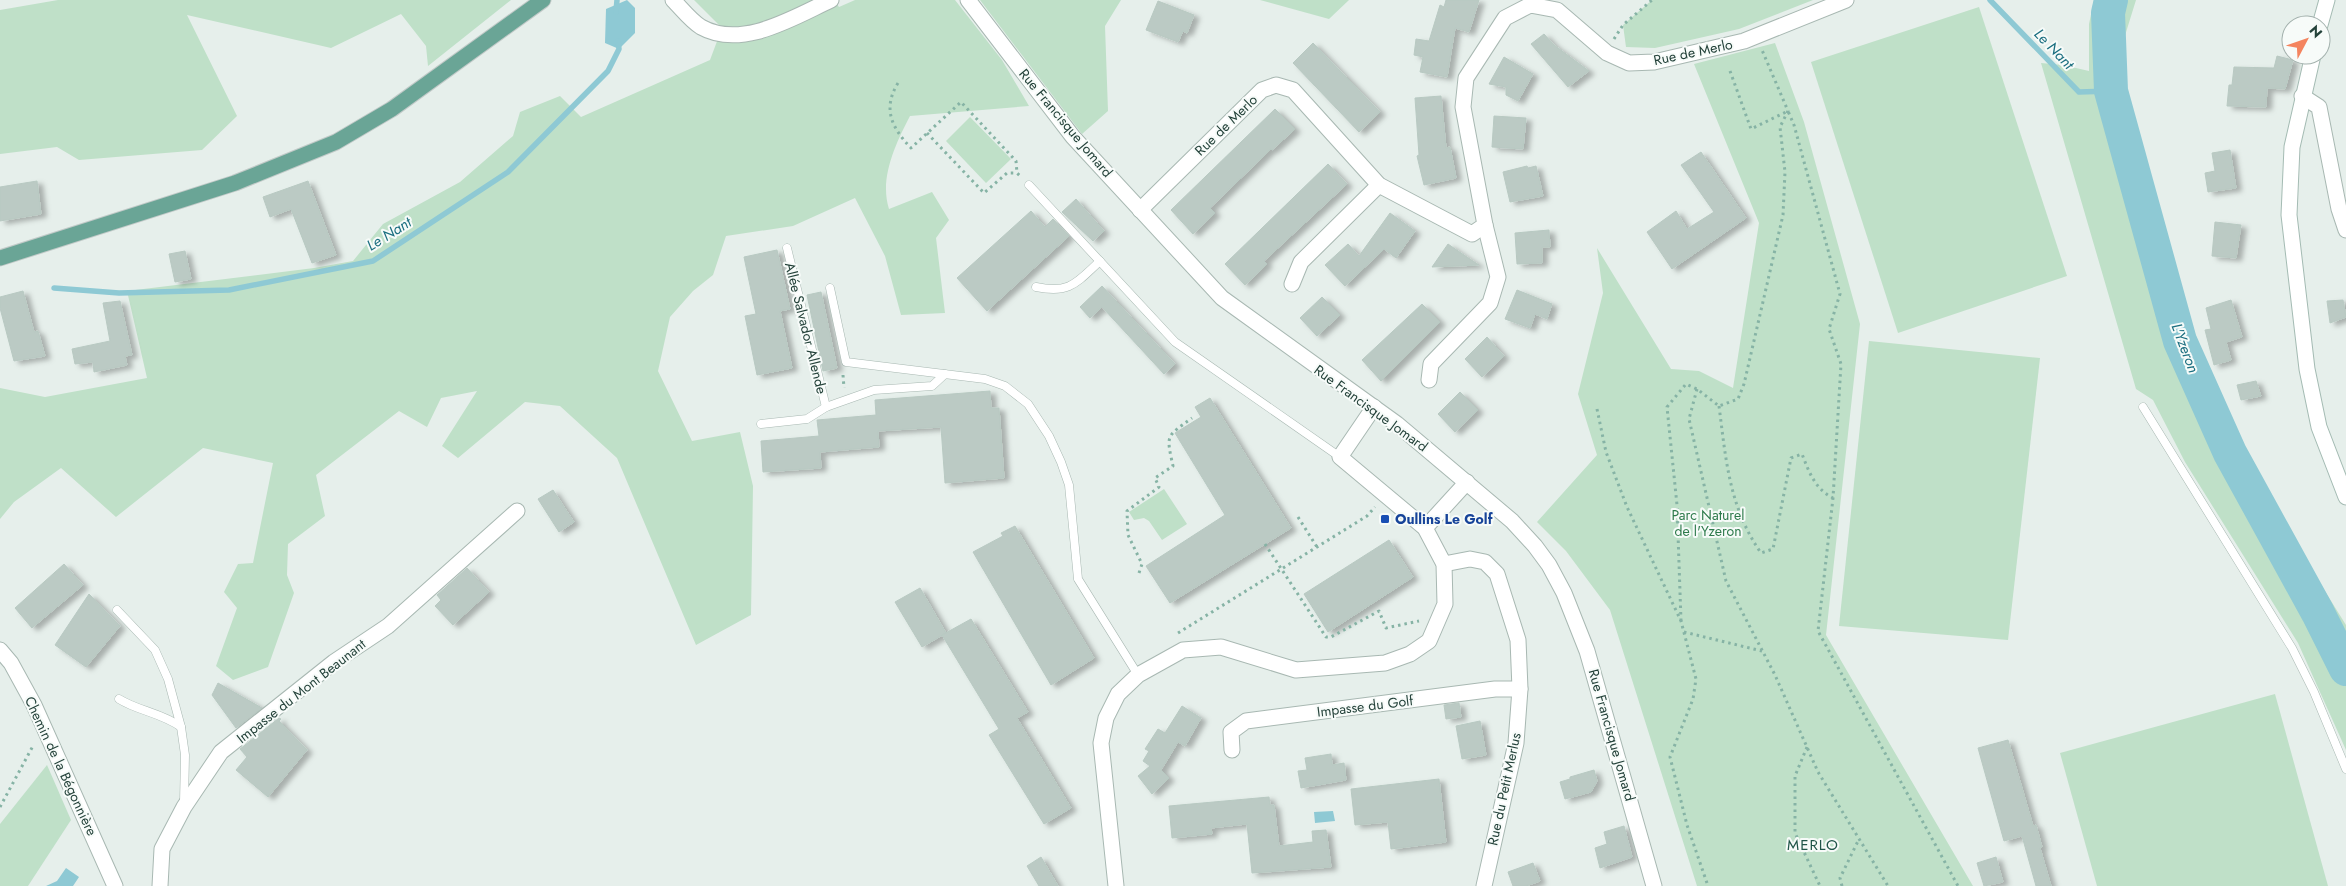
<svg xmlns="http://www.w3.org/2000/svg" width="2346" height="886" viewBox="0 0 2346 886" font-family="Jost,sans-serif">
	<style>
		.green { fill: #bfe0c8 }
		.water { fill: #8ec9d4 }
		.lines { fill: none; stroke-linecap: round; stroke-linejoin: round }
		.stream { stroke: #8ec9d4; stroke-width: 5.5 }
		.river { stroke: #8ec9d4; stroke-width: 34 }
		.building { fill: #bbcac4; stroke: #b8c9c2; filter: url(#shadow) }
		.lane-casing { stroke: #a8b8b2; stroke-width: 9 }
		.street-casing { stroke: #a8b8b2; stroke-width: 17 }
		.secondary-casing { stroke: #a4bbb3; stroke-width: 17 }
		.primary-casing { stroke: #c2cac8; stroke-width: 17 }
		.path { stroke: #86b3a5; stroke-width: 3; stroke-dasharray: 2.5 4; stroke-linecap: butt }
		.lane { stroke: #fff; stroke-width: 8 }
		.street { stroke: #fff; stroke-width: 15 }
		.secondary { stroke: #fff; stroke-width: 15 }
		.primary { stroke: #6aa596; stroke-width: 15 }
		.transit-dot { fill: #1a4fb4; stroke: #f7fbf9; stroke-width: 2 }
		.labels { text-anchor: middle; stroke-width: 4; stroke-linejoin: round; paint-order: stroke }
		.street-label { font-size: 14px; fill: #24423a; stroke: #f7fbf9 }
		.park-label { font-size: 14px; fill: #2d7a4b; stroke: #f7fbf9 }
		.transit-label { font-size: 14px; font-weight: bold; fill: #164399; stroke: #f7fbf9; text-anchor: start }
		.water-label { font-size: 15px; font-style: italic; fill: #1c6f80; stroke: #f7fbf9 }
		.neighbourhood-label { font-size: 15px; letter-spacing: 1px; fill: #1f5548; stroke: #f7fbf9 }
	</style>
	<defs>
		<filter id="shadow"><feDropShadow dx="5.5" dy="3" stdDeviation="2.5" flood-color="#0004"/></filter>
	</defs>
	<rect width="100%" height="100%" fill="#e6efeb"/>
	<!-- green -->
	<g class="green">
		<path d="M58,0H511L428,66L426,46L401,14L331,48L187,15L237,116L202,150L79,160L57,147L0,154V10Z"/>
		<path d="M694,0H834L839,7L855,0H955L1002,60L1029,106L910,116C896,143 879,178 889,209L932,192L949,220L936,238L945,313L901,315L885,256L855,198L793,226L726,236L713,275L693,291L670,317L658,371L692,441L740,432L753,486L751,615L696,645L617,458L560,406L525,402L458,458L442,446L477,391L441,398L427,427L399,411L316,475L325,516L288,544L287,575L294,593L268,667L233,680L216,666L237,608L224,592L238,564L253,563L273,463L203,448L116,517L61,468L14,502L0,519V388L45,397L147,378L127,291L314,268L353,261L383,224L460,182L513,136L520,112L560,96L581,117L710,60L722,28Z"/>
		<path d="M980,0H1121L1105,26L1108,111L1082,134Z"/>
		<path d="M1260,0H1349L1329,19Z"/>
		<path d="M1652,0H1813L1739,29L1655,48L1626,47L1623,25Z"/>
		<path d="M2094,0H2136L2123,42V85L2133,140L2156,218L2174,265L2211,385L2283,524L2346,625V750L2298,643L2185,462L2153,400L2136,389L2041,63L2063,65L2089,71V24Z"/>
		<path d="M1979,7L2067,276L1898,333L1811,62Z"/>
		<path d="M1775,43L1804,122L1860,324L1826,635L1973,886H1697L1610,610L1566,551L1537,522L1597,455L1578,394L1603,293L1597,248L1671,369L1699,371L1733,388L1759,223L1694,64Z"/>
		<path d="M970,117L1011,159L986,183L946,141Z"/>
		<path d="M1869,341L2040,358L2008,640L1839,626Z"/>
		<path d="M1164,489L1187,524L1162,540L1149,521L1144,518L1134,520L1129,512Z"/>
		<path d="M2275,694L2328,886H2097L2060,753Z"/>
		<path d="M47,765L71,820L28,886H0V824Z"/>
	</g>
	<!-- water -->
	<g class="water">
		<path d="M627,0L635,8V33L619,49L605,43L606,9Z"/>
		<path d="M1333,811L1335,821L1315,823L1314,812Z"/>
		<path d="M66,868L79,877L73,886H46L57,881Z"/>
	</g>
	<g class="lines">
		<!-- stream -->
		<g class="stream">
			<path d="M1990,0L2079,92L2111,91"/>
			<path d="M616,12L617,0"/>
			<path d="M54,288L119,293L229,290L373,261L508,172L608,71L619,49L618,41"/>
		</g>
		<!-- river -->
		<path class="river" d="M2111,0L2108,13L2111,91L2180,341L2230,453L2318,613L2346,669"/>
	</g>
	<!-- building -->
	<g class="building">
		<path d="M1446,0H1479L1469,32L1455,28L1447,77L1420,72L1423,57L1414,55L1416,39L1429,41L1440,5L1444,7Z"/>
		<path d="M1158,1L1194,15L1187,33L1183,31L1178,42L1146,30Z"/>
		<path d="M1544,34L1554,45L1589,71L1568,87L1531,44Z"/>
		<path d="M1313,43L1380,112L1359,132L1293,63Z"/>
		<path d="M2277,56L2293,60L2285,89L2267,88L2266,107L2227,106L2229,85H2232L2234,67L2274,68Z"/>
		<path d="M1504,57L1533,74L1518,101L1506,95V87L1489,84Z"/>
		<path d="M1441,96L1446,148L1450,147L1456,178L1424,185L1417,156L1419,155L1415,98Z"/>
		<path d="M1275,109L1295,129L1272,150L1271,149L1210,208L1215,213L1193,234L1171,210Z"/>
		<path d="M1494,116L1526,118L1523,149L1492,147Z"/>
		<path d="M2230,150L2236,188L2208,192L2205,173L2215,171L2212,153Z"/>
		<path d="M1701,152L1746,218L1672,269L1647,232L1676,211L1687,229L1714,212L1681,165Z"/>
		<path d="M1328,164L1347,184L1264,261L1267,264L1245,285L1225,264Z"/>
		<path d="M1527,166L1528,168L1536,166L1543,196L1510,202L1503,172Z"/>
		<path d="M37,181L41,214L0,221V187Z"/>
		<path d="M308,181L336,255L312,263L291,209L270,217L263,197Z"/>
		<path d="M1076,199L1104,231L1093,241L1062,212Z"/>
		<path d="M1031,211L1045,227L1053,219L1069,236L987,311L957,278Z"/>
		<path d="M1390,213L1415,231L1396,258L1384,249L1345,286L1325,265L1348,244L1359,256Z"/>
		<path d="M2215,222L2241,225L2236,258L2212,256Z"/>
		<path d="M1549,230L1550,247H1542V263L1517,264L1515,233Z"/>
		<path d="M1448,244L1461,253L1479,265L1432,267Z"/>
		<path d="M777,250L790,309L780,311L792,368L757,375L745,316L756,314L744,257Z"/>
		<path d="M185,251L191,279L175,282L169,254Z"/>
		<path d="M1102,286L1175,364L1164,374L1102,307L1090,318L1080,307Z"/>
		<path d="M1517,290L1552,304L1547,319L1535,314L1530,328L1505,319Z"/>
		<path d="M23,291L34,332L38,331L45,356L14,361L0,308V297Z"/>
		<path d="M821,292L837,368L823,371L807,295Z"/>
		<path d="M1322,297L1340,315L1317,336L1300,318Z"/>
		<path d="M2231,300L2242,337L2226,342L2231,360L2214,365L2205,330L2211,329L2206,308Z"/>
		<path d="M2343,300L2346,317L2330,323L2327,301Z"/>
		<path d="M120,301L132,355L125,356L127,365L94,372L93,362L75,364L72,349L110,341L103,303Z"/>
		<path d="M1422,304L1440,322L1381,381L1362,360Z"/>
		<path d="M1487,337L1504,356L1482,377L1465,359Z"/>
		<path d="M2256,381L2261,396L2241,400L2237,385Z"/>
		<path d="M990,391L991,408H999L1004,478L945,483L941,427L878,431L879,447L820,452L821,468L763,472L761,441L819,436L817,420L876,415L875,400Z"/>
		<path d="M1460,392L1478,410L1455,432L1438,414Z"/>
		<path d="M1210,398L1291,528L1170,603L1146,566L1225,515L1175,433L1201,417L1195,407Z"/>
		<path d="M553,490L574,522L559,532L538,499Z"/>
		<path d="M1015,526L1094,658L1051,685L973,552L1003,536L1001,533Z"/>
		<path d="M1389,540L1413,577L1328,632L1304,594Z"/>
		<path d="M64,564L83,585L32,628L15,608Z"/>
		<path d="M467,568L489,592L453,625L435,606L441,600L437,595Z"/>
		<path d="M920,588L946,633L922,647L895,602Z"/>
		<path d="M89,594L120,626L86,667L55,645Z"/>
		<path d="M971,619L1028,712L1017,718L1071,808L1044,824L989,735L999,729L942,635Z"/>
		<path d="M218,683L262,708L236,728L212,695Z"/>
		<path d="M1459,703L1461,717L1446,719L1444,705Z"/>
		<path d="M1182,706L1201,718L1185,746L1178,742L1161,770L1169,778L1152,794L1138,776L1150,766L1143,761L1149,751L1145,749L1158,729L1165,733Z"/>
		<path d="M279,718L281,719L279,721L307,750L268,797L236,770L247,757L240,749Z"/>
		<path d="M1480,721L1486,755L1462,759L1456,726Z"/>
		<path d="M2008,740L2033,826L2036,825L2042,847L2040,848L2051,886H2036L2022,836L2004,841L1978,748Z"/>
		<path d="M1331,754L1332,765L1344,763L1346,780L1301,788L1298,771L1307,770L1305,758Z"/>
		<path d="M1594,770L1597,781L1591,792L1565,799L1560,782L1570,779V777Z"/>
		<path d="M1439,779L1446,842L1391,849L1388,822L1355,825L1351,789Z"/>
		<path d="M1269,797L1270,805H1274L1279,846L1313,842L1312,831L1326,830L1331,867L1252,873L1247,824L1211,828L1212,834L1172,838L1169,806Z"/>
		<path d="M1624,826L1632,857L1600,868L1595,848L1607,844L1604,832Z"/>
		<path d="M1041,857L1058,886H1039L1027,866Z"/>
		<path d="M1996,857L2003,882L1984,886L1977,863Z"/>
		<path d="M1533,863L1540,881L1526,886H1513L1508,872Z"/>
	</g>
	<g class="lines">
		<defs>
			<g id="lane">
				<path d="M1029,185L1175,342L1340,457"/>
				<path d="M787,248L826,407"/>
				<path d="M1036,287C1070,294 1076,283 1100,261"/>
				<path d="M830,288L846,362L985,379L1005,386L1028,404L1049,436L1061,462L1069,485L1078,579L1138,675"/>
				<path d="M2143,407L2292,648L2314,692L2346,769"/>
				<path d="M761,424L807,419L826,407L874,390L932,386L945,374"/>
				<path d="M117,610L155,650L168,679L181,727L185,755L184,803"/>
				<path d="M119,699C138,711 162,713 181,727"/>
			</g>
			<g id="street">
				<path d="M673,0C681,8 691,21 701,27C742,50 794,17 831,0"/>
				<path d="M968,0L1073,137L1222,298L1397,424L1512,521L1535,546L1549,565L1564,593L1587,651L1654,886"/>
				<path d="M2302,96L2319,107L2339,209L2346,230"/>
				<path d="M1140,210L1262,90L1276,85L1293,90L1379,185L1472,234L1485,225L1463,107L1466,78L1505,18L1530,5L1557,10L1607,53L1629,63L1654,62L1744,41L1846,0"/>
				<path d="M1292,284L1301,262L1379,185"/>
				<path d="M1429,380L1431,364L1490,303L1498,277L1485,225"/>
				<path d="M1425,528L1467,482"/>
				<path d="M1444,564L1470,559L1485,562L1497,574L1518,640L1520,689L1516,743L1484,886"/>
				<path d="M0,650L11,663L34,705L115,886"/>
				<path d="M1232,750L1231,732L1246,721L1495,689H1520"/>
				<path d="M160,886L162,849L184,807L221,752L334,662L388,626L517,511"/>
				<path d="M1116,886L1101,743L1106,718L1118,694L1138,675L1183,650L1221,647L1296,670L1385,663L1410,654L1429,641L1445,604L1444,564L1425,528L1340,457L1374,407"/>
			</g>
			<g id="secondary">
				<path d="M2320,25L2327,0"/>
				<path d="M2313,55L2292,147L2289,215L2307,369L2319,427L2346,497"/>
			</g>
			<path id="primary" d="M0,258L235,183L336,142L392,109L543,0"/>
		</defs>
		<!-- lane casing -->
		<use href="#lane" class="lane-casing"/>
		<!-- street casing -->
		<use href="#street" class="street-casing"/>
		<!-- secondary casing -->
		<use href="#secondary" class="secondary-casing"/>
		<!-- primary casing -->
		<use href="#primary" class="primary-casing"/>
		<!-- path -->
		<g class="path">
			<path d="M1614,39L1623,25L1652,0"/>
			<path d="M1730,71L1751,129L1788,111L1794,125L1840,294L1829,329L1841,364L1833,498L1818,631L1958,886"/>
			<path d="M898,83C882,109 892,128 911,148L961,102L1016,161L1017,173L1020,176"/>
			<path d="M927,133L984,193L1007,173H1017"/>
			<path d="M843,375L844,388"/>
			<path d="M1697,389L1689,419L1726,581L1775,675L1818,772L1888,886"/>
			<path d="M1719,406C1726,460 1729,507 1761,553L1773,549L1791,458L1802,454C1809,472 1815,489 1833,498"/>
			<path d="M1597,409L1606,452L1627,507L1681,621L1696,679L1693,699L1670,757L1687,825L1708,886"/>
			<path d="M1298,517L1317,547"/>
			<path d="M1265,544L1326,637H1331L1379,611L1386,628L1419,621"/>
			<path d="M1139,573L1142,564L1128,535L1127,511L1159,487L1155,478L1173,466C1166,434 1166,437 1192,418"/>
			<path d="M1681,621L1677,505L1667,407L1686,384L1697,389L1719,406L1738,399L1744,384L1783,215L1785,172L1780,127L1788,111L1762,50"/>
			<path d="M1684,632L1762,651"/>
			<path d="M1178,633L1367,516L1375,507"/>
			<path d="M1807,747L1795,776V833L1820,886"/>
			<path d="M0,807L34,744"/>
			<path d="M1842,886L1840,878L1859,839"/>
		</g>
		<!-- lane -->
		<use href="#lane" class="lane"/>
		<!-- street -->
		<use href="#street" class="street"/>
		<!-- secondary -->
		<use href="#secondary" class="secondary"/>
		<!-- primary -->
		<use href="#primary" class="primary"/>
	</g>
	<!-- markers -->
	<rect class="transit-dot" x="1380" y="514" width="10" height="10" rx="2.5"/>
	<g class="labels">
		<!-- street labels -->
		<g class="street-label">
			<text transform="translate(1693 52) rotate(-12)" y="5">Rue de Merlo</text>
			<text transform="translate(1066 123) rotate(50)" y="5">Rue Francisque Jomard</text>
			<text transform="translate(1226 125) rotate(-44)" y="5">Rue de Merlo</text>
			<text transform="translate(806 328) rotate(76)" y="5">Allée Salvador Allende</text>
			<text transform="translate(1371 408) rotate(36)" y="5">Rue Francisque Jomard</text>
			<text transform="translate(301 691) rotate(-38)" y="5">Impasse du Mont Beaunant</text>
			<text transform="translate(1365 706) rotate(-7)" y="5">Impasse du Golf</text>
			<text transform="translate(1612 735) rotate(74)" y="5">Rue Francisque Jomard</text>
			<text transform="translate(61 766) rotate(65)" y="5">Chemin de la Bégonnière</text>
			<text transform="translate(1504 789) rotate(-78)" y="5">Rue du Petit Merlus</text>
		</g>
		<!-- park labels -->
		<g class="park-label">
			<text x="1708" y="520">Parc Naturel<tspan x="1708" dy="16">de l'Yzeron</tspan></text>
		</g>
		<!-- transit labels -->
		<g class="transit-label">
			<text x="1395" y="524">Oullins Le Golf</text>
		</g>
		<!-- water labels -->
		<g class="water-label">
			<text transform="translate(2054 49) rotate(46)" y="5">Le Nant</text>
			<text transform="translate(389 234) rotate(-32)" y="5">Le Nant</text>
			<text transform="translate(2185 348) rotate(69)" y="5">L'Yzeron</text>
		</g>
		<!-- neighbourhood labels -->
		<g class="neighbourhood-label">
			<text x="1813" y="850">MERLO</text>
		</g>
	</g>
	<!-- north arrow -->
	<g transform="translate(2306 40) rotate(49)"><circle r="24" fill="#f7fbf9" stroke="#a3b1ad"/>
	<path d="M0-4L9 19L0 12L-9 19Z" fill="#f4845f"/>
	<text y="-8" font-size="14" font-weight="bold" text-anchor="middle" fill="#24423a">N</text>
	</g>
</svg>
